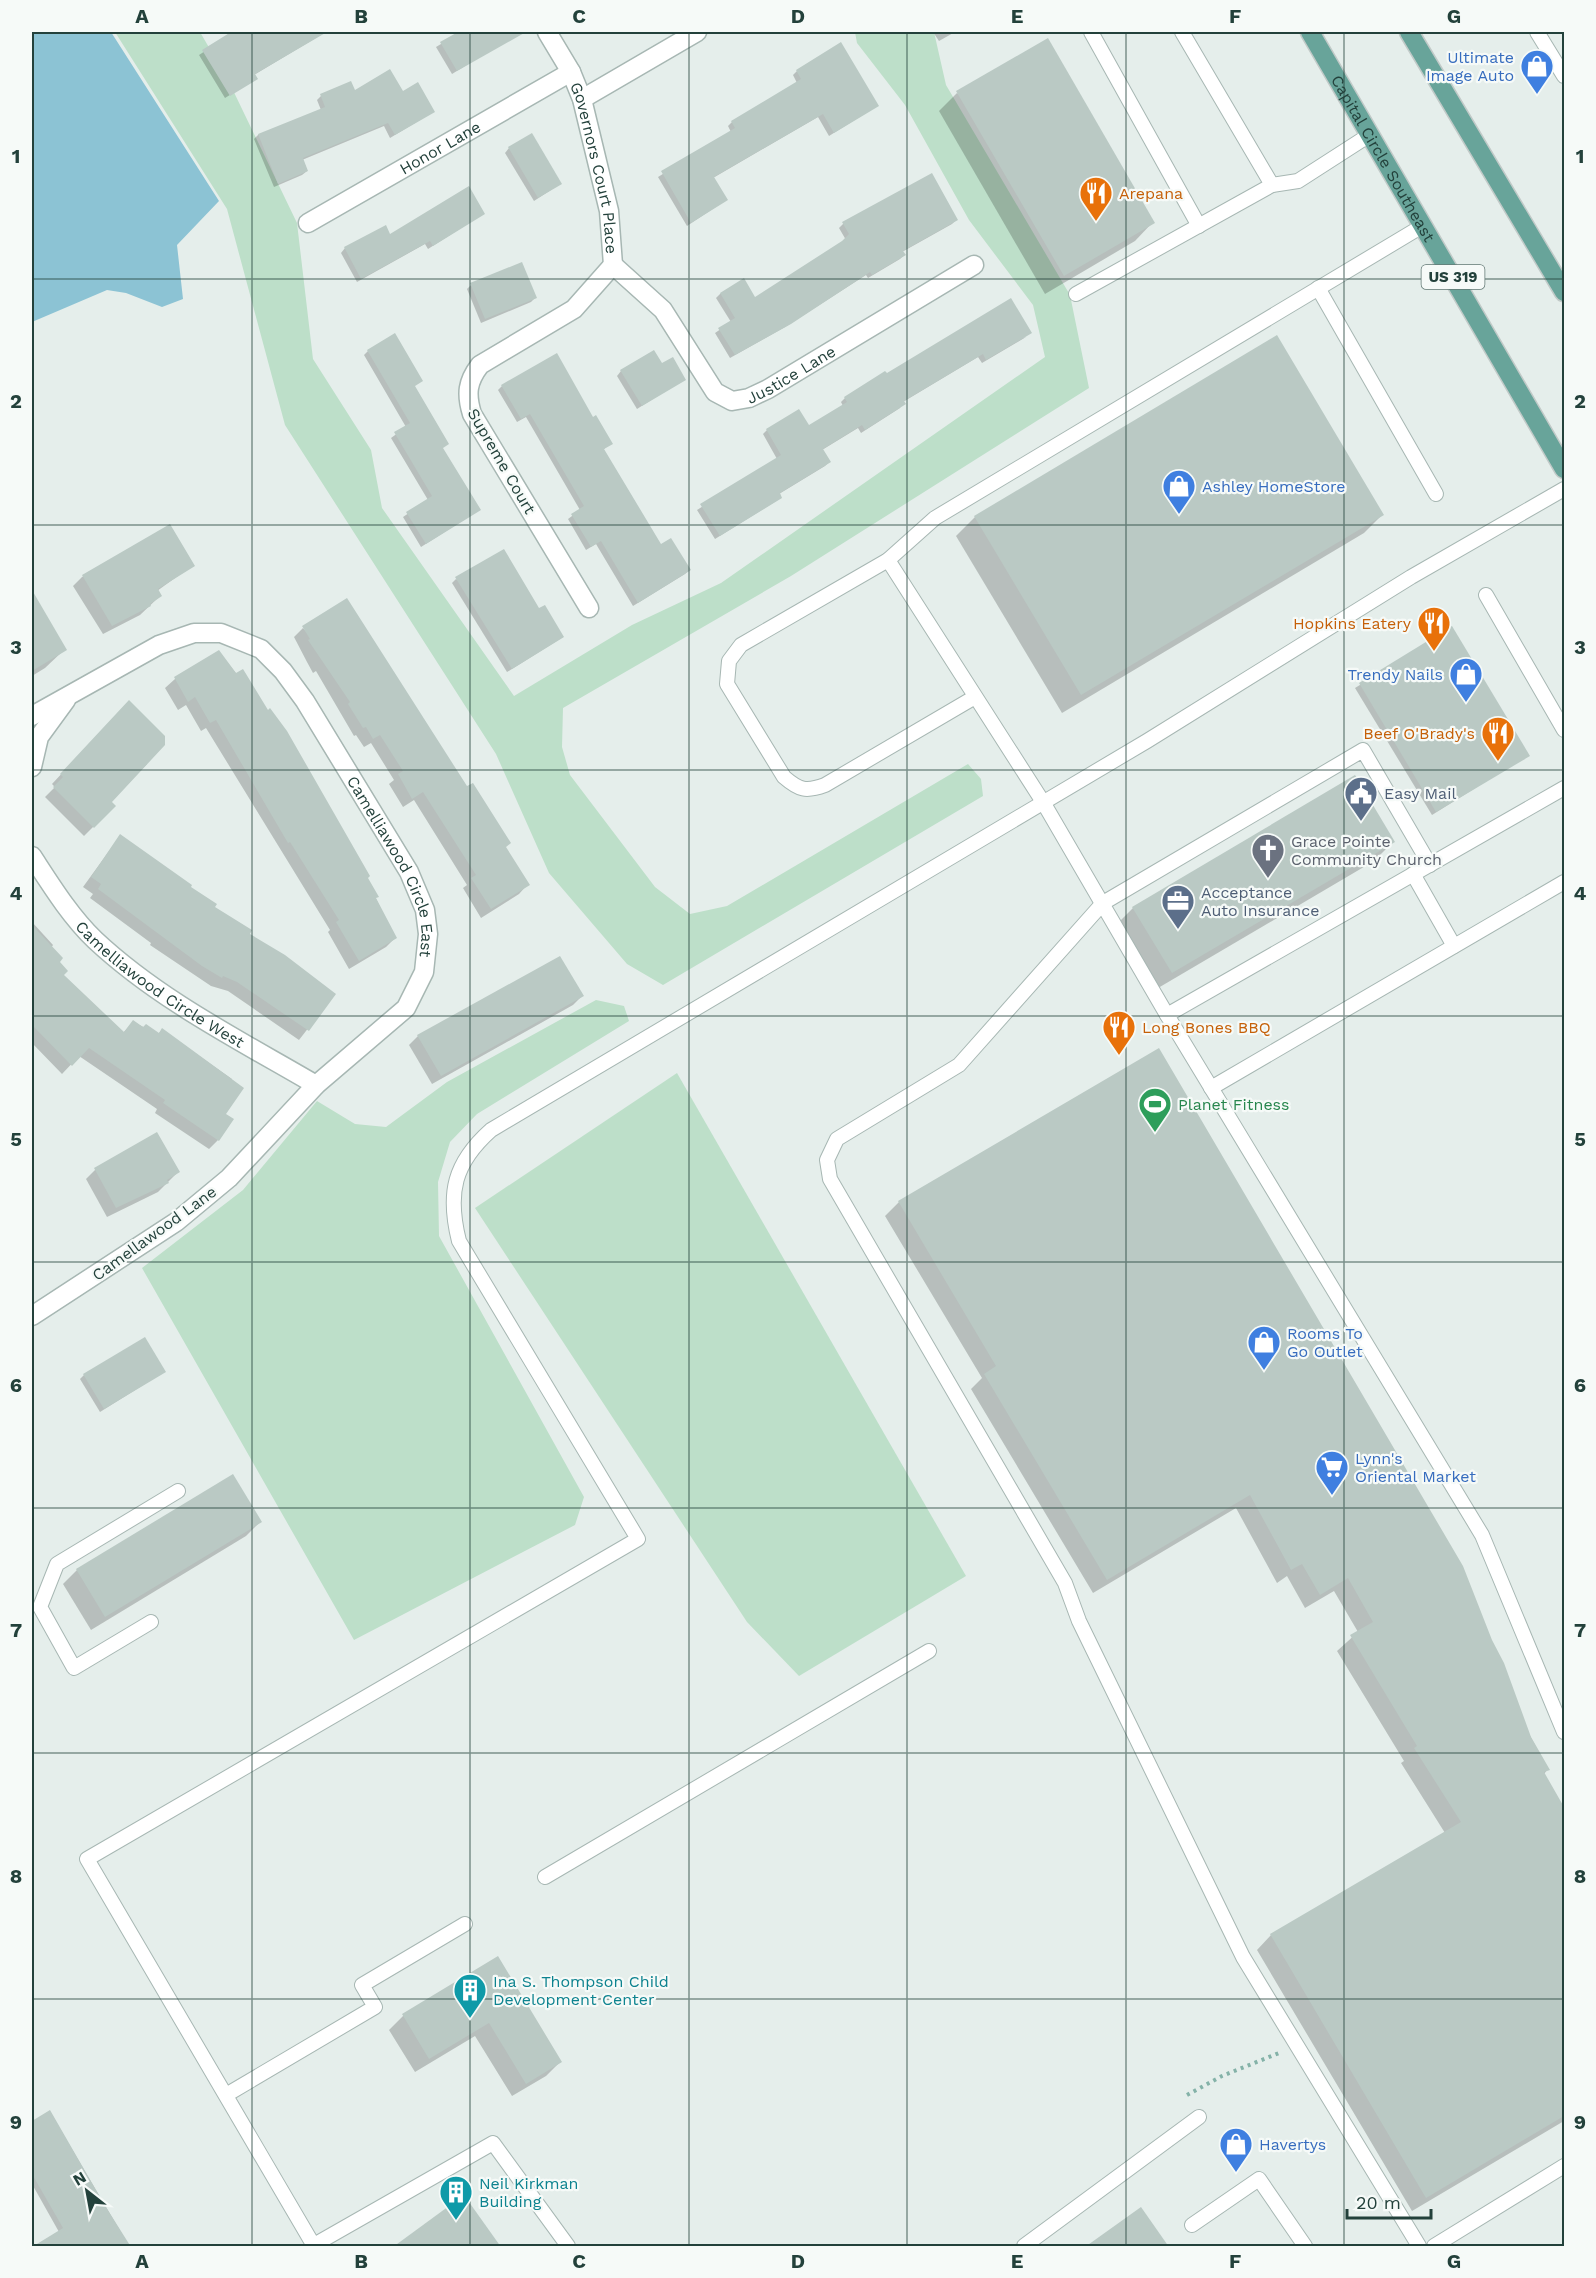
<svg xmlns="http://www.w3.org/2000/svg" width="1596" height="2278" viewBox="0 0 1596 2278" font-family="'Work Sans',sans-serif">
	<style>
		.green { fill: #bddfc9 }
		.water { fill: #8cc3d4 }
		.shadow { fill: #0003 }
		.building { fill: #bac9c4 }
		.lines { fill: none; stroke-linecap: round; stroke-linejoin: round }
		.service-casing { stroke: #a7b7b3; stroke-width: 16 }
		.minor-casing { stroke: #a7b7b3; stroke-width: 21 }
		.primary-casing { stroke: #c1cac8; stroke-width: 21 }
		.path { stroke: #84b2a8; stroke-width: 4; stroke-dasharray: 3 4.5; stroke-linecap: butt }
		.service { stroke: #fff; stroke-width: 14 }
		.minor { stroke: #fff; stroke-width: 18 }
		.primary { stroke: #68a49a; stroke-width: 18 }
		.grid { fill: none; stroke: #23413b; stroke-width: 1.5; stroke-opacity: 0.55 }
		.labels { text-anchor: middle; stroke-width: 4.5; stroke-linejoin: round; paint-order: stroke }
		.shield { fill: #f6faf8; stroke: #627874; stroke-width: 1.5 }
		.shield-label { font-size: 15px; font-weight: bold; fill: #23413b }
		.shop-label { font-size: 16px; fill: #366cbe; stroke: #f6faf8; text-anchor: start }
		.street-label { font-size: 16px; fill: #23413b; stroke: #f6faf8 }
		.food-label { font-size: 16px; fill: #c56008; stroke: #f6faf8; text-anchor: start }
		.service-label { font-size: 16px; fill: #4e5e75; stroke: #f6faf8; text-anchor: start }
		.worship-label { font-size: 16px; fill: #5b616d; stroke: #f6faf8; text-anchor: start }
		.leisure-label { font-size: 16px; fill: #27864d; stroke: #f6faf8; text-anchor: start }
		.culture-label { font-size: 16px; fill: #0d838f; stroke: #f6faf8; text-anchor: start }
		.neatline { fill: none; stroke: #23413b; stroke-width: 2 }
		.grid-label { font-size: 20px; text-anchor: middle; font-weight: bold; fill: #23413b }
	</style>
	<rect width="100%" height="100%" fill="#e5eeeb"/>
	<!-- green -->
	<g class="green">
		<path d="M115,32H200L229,82L297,223L313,359L371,450L382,508L514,696L632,625L721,583L1045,357L1033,305L969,220L905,105L857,43L855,32H934L946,85L1070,295L1089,388L791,576L563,708L562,747L570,775L655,887L690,914L727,906L968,764L981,779L983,796L663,985L627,964L549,873L496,754L285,425L227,209Z"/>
		<path d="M596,1000L624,1006L629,1021L477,1114L450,1142L438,1182L439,1236L584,1497L575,1525L354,1640L142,1268L243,1190L317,1101L355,1124L386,1127L447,1082Z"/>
		<path d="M677,1073L966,1576L799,1676L747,1622L475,1208Z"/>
	</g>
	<!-- water -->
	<path class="water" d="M32,32H111L219,201L177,245L183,299L162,307L126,293L107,290L32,322Z"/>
	<!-- shadow -->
	<g class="shadow">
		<path d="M234,32H321L314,39L254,75V80L225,98L199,55Z"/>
		<path d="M461,32H501L506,41L452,74L436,47Z"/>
		<path d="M933,32H955L939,41Z"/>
		<path d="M797,71L877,106L829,136L818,117L713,178L726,200L687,226L658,177L731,132L728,126L732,122L797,83L793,75Z"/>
		<path d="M402,93L433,112L390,138L384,126L302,160L307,171L302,175L274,187L254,139L258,135L321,110L317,100L321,96Z"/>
		<path d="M957,93L1153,222L1135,241L1045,294L939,111Z"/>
		<path d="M509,148L560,184L534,201L505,153Z"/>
		<path d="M931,175L956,220L952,224L902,252L904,255L900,259L868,278L866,275L785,327L730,358L715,333L731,322L716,298L720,294L743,280L755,299L846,240L839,228L843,224Z"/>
		<path d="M483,214L428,249L425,244L357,282L341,253L345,248L390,236Z"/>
		<path d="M471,285L535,298L531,302L481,323L467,289Z"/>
		<path d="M1026,337L982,363L978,357L903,402L900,408L861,433L858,428L822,450L829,462L825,466L779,494L776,501L715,539L697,510L777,459L763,434L767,430L808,427L843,406L841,402L845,398L886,375Z"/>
		<path d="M368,351L442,449L479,510L421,547L403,517L428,500L391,438L406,427L364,355Z"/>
		<path d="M661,365L684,379L637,409L617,376L621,371Z"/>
		<path d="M502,386L593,419L611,443L603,450L660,546L689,570L685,574L633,606L596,544L586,550L568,519L580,510L526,417L517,422L498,390Z"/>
		<path d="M1382,515L1364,533L1062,713L956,536L975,517Z"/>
		<path d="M169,526L193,565L157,591L160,596L140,615L103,634L73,586L82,577Z"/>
		<path d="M456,579L563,637L507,672L452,583Z"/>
		<path d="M36,601L65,649L45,668L32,676V604Z"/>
		<path d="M303,628L505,848L528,884L519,894L481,918L463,888L467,885L414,800L403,807L389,784L394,780L371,743L364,747L356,735L354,736L316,671L313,673L307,662L294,637Z"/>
		<path d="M1452,628L1528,755L1432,815L1355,688Z"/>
		<path d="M219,652L267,712L366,878L395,938L386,947L349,969L328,932L330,930L206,728L201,731L186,705L178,710L165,688L175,679Z"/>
		<path d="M120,711L147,764L110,802L114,806L84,836L45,797L55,787L52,784Z"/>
		<path d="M120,836L247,935L334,995L299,1040L228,991L211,986L150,945L151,943L90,898L93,894L83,887Z"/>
		<path d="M1393,842L1374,861L1153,991L1115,926L1133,908Z"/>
		<path d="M32,922L53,945L51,948L62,975L123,1033L133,1022L158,1034L162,1030L232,1079L218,1140L209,1149L155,1113L157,1109L79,1056L62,1074L32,1043Z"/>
		<path d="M582,996L573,1005L432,1084L409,1045L418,1036Z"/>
		<path d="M1158,1050L1548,1769L1544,1774L1564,1810V2121L1412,2211L1257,1950L1271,1935L1445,1833L1401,1763L1404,1761L1337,1651L1358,1632L1334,1591L1305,1608L1287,1576L1277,1583L1236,1508L1093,1593L971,1389L982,1378L885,1216L899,1202Z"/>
		<path d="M95,1170L178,1172L158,1192L107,1217L86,1179Z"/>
		<path d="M164,1372L100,1412L80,1379L84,1375Z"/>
		<path d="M260,1522L246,1536L91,1630L63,1584L77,1570Z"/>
		<path d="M497,1958L560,2062L546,2076L512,2096L475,2036L415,2072L389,2030L403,2016Z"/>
		<path d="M50,2112L129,2246L59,2232L32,2184V2123Z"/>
	</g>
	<!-- building -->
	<g class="building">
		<path d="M231,32H327L255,74L258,79L230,96L202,50Z"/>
		<path d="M458,32H526L457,71L440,42Z"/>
		<path d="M1048,38L1155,223L1064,276L956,91Z"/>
		<path d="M841,42L879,106L834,133L823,114L714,177L728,200L691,223L661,171L735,128L731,121L801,79L796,70Z"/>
		<path d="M390,69L403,91L418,82L435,112L395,135L388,123L303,158L308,171L278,184L258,134L325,107L320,94L351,81L355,90Z"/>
		<path d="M532,133L562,184L538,198L508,147Z"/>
		<path d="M932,173L958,220L903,251L906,255L872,275L870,272L791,324L735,355L718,328L735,318L720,293L744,278L755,297L842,241L849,234L842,222Z"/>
		<path d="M469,186L485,214L433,246L430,241L361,279L344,247L386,225L390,234Z"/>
		<path d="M522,262L537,298L485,319L470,283Z"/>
		<path d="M1011,298L1032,333L986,360L983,354L904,401L906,404L865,430L862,425L823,449L831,462L780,493L782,498L720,536L700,504L781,455L766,429L799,409L809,425L847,402L844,397L885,371L887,373Z"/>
		<path d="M395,333L423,381L415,386L449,444L443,448L481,510L426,544L406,512L432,496L394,432L410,423L367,350Z"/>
		<path d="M1277,335L1384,515L1081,695L974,516Z"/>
		<path d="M654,350L662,363L673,357L686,380L642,406L620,370Z"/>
		<path d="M557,353L593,417L596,415L613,444L604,449L661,544L671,538L691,570L638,603L601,541L591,547L571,514L584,506L530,414L521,419L501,385Z"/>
		<path d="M170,524L195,566L158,589L162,596L150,604L151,606L112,626L82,575Z"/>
		<path d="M504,549L539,608L545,605L564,637L512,669L455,577Z"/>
		<path d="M32,590L67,650L32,671Z"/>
		<path d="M347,598L467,786L473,783L511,843L506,847L530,885L491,909L471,878L476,875L423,792L412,799L398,774L403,771L380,735L373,739L366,727L363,728L348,704L350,702L308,640L310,639L302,626Z"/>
		<path d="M1452,626L1530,756L1436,812L1359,683Z"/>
		<path d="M219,650L236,673L243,669L268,710L270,708L287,731L370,876L368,878L379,897L376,898L397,938L359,961L336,922L339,920L290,842L288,843L216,720L210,723L195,697L188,702L174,677Z"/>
		<path d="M129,700L165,736V745L112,802L116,806L94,828L53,787L63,777L60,774Z"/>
		<path d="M1355,775L1395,842L1172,973L1132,907Z"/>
		<path d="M120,834L192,885L191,887L217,904L215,907L252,930L250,934L285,955L336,994L309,1031L237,982L223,976L222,978L202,966L98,889L101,884L91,877Z"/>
		<path d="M32,925L63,958L60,962L68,971L64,975L124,1032L133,1020L143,1027L146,1024L159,1033L162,1028L244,1088L226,1114L234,1119L219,1141L163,1103L165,1100L89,1048L72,1066L32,1025Z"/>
		<path d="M560,956L584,996L441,1076L417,1035Z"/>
		<path d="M1159,1048L1463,1566L1492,1640L1504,1663L1531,1737L1550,1770L1544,1772L1564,1807V2116L1426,2198L1270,1934L1461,1822L1414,1748L1417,1746L1350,1635L1373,1622L1348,1578L1320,1595L1302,1564L1291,1570L1250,1495L1107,1580L984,1374L996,1366L898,1201Z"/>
		<path d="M157,1132L180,1172L167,1180L169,1183L116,1208L94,1168Z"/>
		<path d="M145,1337L166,1372L104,1409L83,1374Z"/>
		<path d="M233,1474L262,1522L105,1617L76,1569Z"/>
		<path d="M498,1956L562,2062L526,2084L489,2023L429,2059L402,2014Z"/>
		<path d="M50,2110L104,2204L131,2247H32L63,2228L32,2174V2121Z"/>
		<path d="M464,2195L501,2247H393Z"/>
		<path d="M1141,2207L1169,2247H1085Z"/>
	</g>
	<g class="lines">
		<defs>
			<g id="service">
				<path d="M1091,32L1199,226"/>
				<path d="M1182,32L1272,185"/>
				<path d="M1537,32L1564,76"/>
				<path d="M1318,288L1436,494"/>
				<path d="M1076,294L1272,185L1298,181L1371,134"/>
				<path d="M888,560L1043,802L1167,1015L1482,1535L1564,1732"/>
				<path d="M1486,595L1564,730"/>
				<path d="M975,697L825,785C806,792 799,790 784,777L727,684L729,661L741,645L888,560L935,518L1424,225"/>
				<path d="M1413,874L1454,946"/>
				<path d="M1167,1015L1564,788"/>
				<path d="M1211,1088L1564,882"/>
				<path d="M151,1622L74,1668L40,1607L57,1564L178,1491"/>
				<path d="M545,1877L929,1651"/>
				<path d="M226,2095L375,2007L362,1985L465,1924"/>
				<path d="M1192,2225L1259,2179L1305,2246"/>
				<path d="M314,2245L493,2143L568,2246"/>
				<path d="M314,2246L87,1859L638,1539L459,1241C447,1193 454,1163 491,1130L1147,741L1411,577L1564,489"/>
				<path d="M1024,2246L1199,2117"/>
				<path d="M1419,2246L1243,1957L1079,1621L1065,1583L830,1179L827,1160L837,1139L959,1065L1103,903L1363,750L1430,865"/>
				<path d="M1434,2246L1564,2166"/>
			</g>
			<g id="minor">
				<path id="s1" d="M547,32L571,72L582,99L609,211L613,265"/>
				<path d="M582,99L697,32"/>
				<path id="s2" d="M308,223L571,72"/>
				<path id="s3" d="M613,265L663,310L715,392L732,401L749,398L768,389L974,265"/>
				<path d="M589,608L472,414C466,394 467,382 480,365L574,309L613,265"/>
				<path id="s4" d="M32,716L159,645L194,633H221L261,649L283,671L305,701L409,872L425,910L428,934L424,972L406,1008L316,1085L229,1178L176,1222L32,1316"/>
				<path d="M32,767L39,737L66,700"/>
				<path id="s5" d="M32,856C51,885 70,916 95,940C159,1000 241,1041 316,1085"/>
			</g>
			<g id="primary">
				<path id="s6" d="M1310,32L1564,469"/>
				<path d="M1409,32L1564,292"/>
			</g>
		</defs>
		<!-- service casing -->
		<use href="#service" class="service-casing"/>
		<!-- minor casing -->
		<use href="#minor" class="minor-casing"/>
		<!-- primary casing -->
		<use href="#primary" class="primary-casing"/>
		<!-- path -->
		<path class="path" d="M1187,2095L1222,2076L1279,2053"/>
		<!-- service -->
		<use href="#service" class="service"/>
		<!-- minor -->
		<use href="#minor" class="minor"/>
		<!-- primary -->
		<use href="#primary" class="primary"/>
	</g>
	<!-- grid -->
	<path class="grid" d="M252,32V2246M470,32V2246M689,32V2246M907,32V2246M1126,32V2246M1344,32V2246M32,279H1564M32,525H1564M32,770H1564M32,1016H1564M32,1262H1564M32,1508H1564M32,1753H1564M32,1999H1564"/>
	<!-- icons -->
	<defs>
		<symbol id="shop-pin" viewBox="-11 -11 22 30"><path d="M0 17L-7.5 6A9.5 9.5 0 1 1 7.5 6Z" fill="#3f7fe0" stroke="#f6faf8"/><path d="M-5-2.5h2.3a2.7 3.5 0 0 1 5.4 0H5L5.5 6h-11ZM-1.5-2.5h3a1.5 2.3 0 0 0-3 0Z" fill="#fff"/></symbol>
		<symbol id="restaurant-pin" viewBox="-11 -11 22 30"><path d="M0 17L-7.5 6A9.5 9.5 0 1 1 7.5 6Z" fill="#e8710a" stroke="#f6faf8"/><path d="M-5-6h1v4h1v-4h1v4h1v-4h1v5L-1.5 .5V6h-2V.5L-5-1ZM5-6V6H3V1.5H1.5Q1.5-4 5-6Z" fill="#fff"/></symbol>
		<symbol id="civic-pin" viewBox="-11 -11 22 30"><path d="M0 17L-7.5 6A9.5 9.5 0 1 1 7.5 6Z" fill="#5c6f8a" stroke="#f6faf8"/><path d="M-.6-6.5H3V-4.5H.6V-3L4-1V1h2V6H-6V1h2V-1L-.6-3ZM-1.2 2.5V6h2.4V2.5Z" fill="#fff"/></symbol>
		<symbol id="church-pin" viewBox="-11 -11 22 30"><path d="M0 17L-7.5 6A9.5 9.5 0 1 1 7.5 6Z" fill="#6b7280" stroke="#f6faf8"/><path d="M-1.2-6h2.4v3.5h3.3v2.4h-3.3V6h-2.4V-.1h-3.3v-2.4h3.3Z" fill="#fff"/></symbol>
		<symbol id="office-pin" viewBox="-11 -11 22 30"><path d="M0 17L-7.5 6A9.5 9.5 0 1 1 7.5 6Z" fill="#5c6f8a" stroke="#f6faf8"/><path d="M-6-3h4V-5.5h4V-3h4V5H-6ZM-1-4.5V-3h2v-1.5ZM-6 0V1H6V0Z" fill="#fff"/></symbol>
		<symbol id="stadium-pin" viewBox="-11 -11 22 30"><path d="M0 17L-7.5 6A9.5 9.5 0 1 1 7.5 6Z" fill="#2e9e5b" stroke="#f6faf8"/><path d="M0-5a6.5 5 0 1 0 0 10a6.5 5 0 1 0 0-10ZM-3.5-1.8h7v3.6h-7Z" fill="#fff"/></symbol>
		<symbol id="supermarket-pin" viewBox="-11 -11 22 30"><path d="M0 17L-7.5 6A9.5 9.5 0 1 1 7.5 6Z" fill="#3f7fe0" stroke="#f6faf8"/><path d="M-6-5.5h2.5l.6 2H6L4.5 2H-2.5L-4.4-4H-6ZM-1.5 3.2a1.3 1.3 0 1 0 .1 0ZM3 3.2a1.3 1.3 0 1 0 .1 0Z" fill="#fff"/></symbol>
		<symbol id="building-pin" viewBox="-11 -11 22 30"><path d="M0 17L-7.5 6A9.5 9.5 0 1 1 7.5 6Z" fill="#0f9aa8" stroke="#f6faf8"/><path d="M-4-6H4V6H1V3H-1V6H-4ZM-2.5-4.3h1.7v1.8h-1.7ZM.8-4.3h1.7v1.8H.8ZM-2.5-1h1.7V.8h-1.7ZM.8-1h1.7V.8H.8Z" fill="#fff"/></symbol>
	</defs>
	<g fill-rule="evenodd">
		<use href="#shop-pin" x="1518" y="47" width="38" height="52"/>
		<use href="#restaurant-pin" x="1077" y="174" width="38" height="52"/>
		<use href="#shop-pin" x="1160" y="467" width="38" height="52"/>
		<use href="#restaurant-pin" x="1415" y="604" width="38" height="52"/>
		<use href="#shop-pin" x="1447" y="655" width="38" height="52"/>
		<use href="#restaurant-pin" x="1479" y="714" width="38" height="52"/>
		<use href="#civic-pin" x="1342" y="774" width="38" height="52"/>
		<use href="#church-pin" x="1249" y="831" width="38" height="52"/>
		<use href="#office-pin" x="1159" y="882" width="38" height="52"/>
		<use href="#restaurant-pin" x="1100" y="1008" width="38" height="52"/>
		<use href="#stadium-pin" x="1136" y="1085" width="38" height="52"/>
		<use href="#shop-pin" x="1245" y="1323" width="38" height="52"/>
		<use href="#supermarket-pin" x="1313" y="1448" width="38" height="52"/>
		<use href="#building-pin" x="451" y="1971" width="38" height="52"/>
		<use href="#shop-pin" x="1217" y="2125" width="38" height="52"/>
		<use href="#building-pin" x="437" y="2173" width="38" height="52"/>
	</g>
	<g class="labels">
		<!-- shield labels -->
		<rect class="shield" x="1421.5" y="265" width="63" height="24" rx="4.5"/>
		<g class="shield-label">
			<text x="1453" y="282">US 319</text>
		</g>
		<!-- shop labels -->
		<g class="shop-label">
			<text x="1514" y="63" text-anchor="end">Ultimate<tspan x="1514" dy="18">Image Auto</tspan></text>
			<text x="1202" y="492">Ashley HomeStore</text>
			<text x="1443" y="680" text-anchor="end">Trendy Nails</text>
			<text x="1287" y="1339">Rooms To<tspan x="1287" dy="18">Go Outlet</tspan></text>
			<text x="1355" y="1464">Lynn's<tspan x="1355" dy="18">Oriental Market</tspan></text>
			<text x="1259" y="2150">Havertys</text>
		</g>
		<!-- street labels -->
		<g class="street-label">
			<text dy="6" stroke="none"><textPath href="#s2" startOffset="152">Honor Lane</textPath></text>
			<text dy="6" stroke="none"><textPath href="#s6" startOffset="146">Capital Circle Southeast</textPath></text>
			<text dy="6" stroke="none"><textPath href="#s1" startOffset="146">Governors Court Place</textPath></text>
			<text dy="6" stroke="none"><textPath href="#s3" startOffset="249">Justice Lane</textPath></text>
			<text transform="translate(502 461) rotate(60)" y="6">Supreme Court</text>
			<text dy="6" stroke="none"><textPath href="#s4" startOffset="510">Camelliawood Circle East</textPath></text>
			<text dy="6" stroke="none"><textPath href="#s5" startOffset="184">Camelliawood Circle West</textPath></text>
			<text transform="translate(154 1233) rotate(-36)" y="6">Camellawood Lane</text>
		</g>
		<!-- food labels -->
		<g class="food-label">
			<text x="1119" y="199">Arepana</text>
			<text x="1411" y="629" text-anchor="end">Hopkins Eatery</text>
			<text x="1475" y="739" text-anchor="end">Beef O'Brady's</text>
			<text x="1142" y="1033">Long Bones BBQ</text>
		</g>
		<!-- service labels -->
		<g class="service-label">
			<text x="1384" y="799">Easy Mail</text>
			<text x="1201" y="898">Acceptance<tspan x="1201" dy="18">Auto Insurance</tspan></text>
		</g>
		<!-- worship labels -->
		<g class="worship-label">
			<text x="1291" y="847">Grace Pointe<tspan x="1291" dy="18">Community Church</tspan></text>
		</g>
		<!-- leisure labels -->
		<g class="leisure-label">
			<text x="1178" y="1110">Planet Fitness</text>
		</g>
		<!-- culture labels -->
		<g class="culture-label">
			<text x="493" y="1987">Ina S. Thompson Child<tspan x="493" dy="18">Development Center</tspan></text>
			<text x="479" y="2189">Neil Kirkman<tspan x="479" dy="18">Building</tspan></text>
		</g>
	</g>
	<!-- border -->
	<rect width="1596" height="2278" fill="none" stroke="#f6faf8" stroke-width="66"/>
	<!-- north arrow -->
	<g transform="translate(87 2191) rotate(329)" stroke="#f6faf8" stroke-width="4.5" paint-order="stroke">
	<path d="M0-4.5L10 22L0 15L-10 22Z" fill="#23413b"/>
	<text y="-9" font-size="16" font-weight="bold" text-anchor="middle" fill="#23413b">N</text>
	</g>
	<!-- scale -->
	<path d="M1347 2209v9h84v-9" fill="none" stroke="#23413b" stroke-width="3"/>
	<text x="1356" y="2209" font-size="18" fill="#23413b" stroke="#f6faf8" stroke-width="4.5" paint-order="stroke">20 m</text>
	<rect x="33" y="33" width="1530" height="2212" class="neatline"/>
	<g class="grid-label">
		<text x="142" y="23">A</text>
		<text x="361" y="23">B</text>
		<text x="579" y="23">C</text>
		<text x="798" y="23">D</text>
		<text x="1017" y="23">E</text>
		<text x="1235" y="23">F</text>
		<text x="1454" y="23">G</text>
		<text x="16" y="163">1</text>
		<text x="1580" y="163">1</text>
		<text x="16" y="408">2</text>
		<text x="1580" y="408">2</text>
		<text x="16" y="654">3</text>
		<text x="1580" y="654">3</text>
		<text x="16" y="900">4</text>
		<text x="1580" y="900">4</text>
		<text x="16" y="1146">5</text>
		<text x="1580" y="1146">5</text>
		<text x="16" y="1392">6</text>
		<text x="1580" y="1392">6</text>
		<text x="16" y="1637">7</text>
		<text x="1580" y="1637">7</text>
		<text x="16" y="1883">8</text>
		<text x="1580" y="1883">8</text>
		<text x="16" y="2129">9</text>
		<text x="1580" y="2129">9</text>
		<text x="142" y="2268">A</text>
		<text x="361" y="2268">B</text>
		<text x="579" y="2268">C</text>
		<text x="798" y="2268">D</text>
		<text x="1017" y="2268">E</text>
		<text x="1235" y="2268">F</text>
		<text x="1454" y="2268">G</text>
	</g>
</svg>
